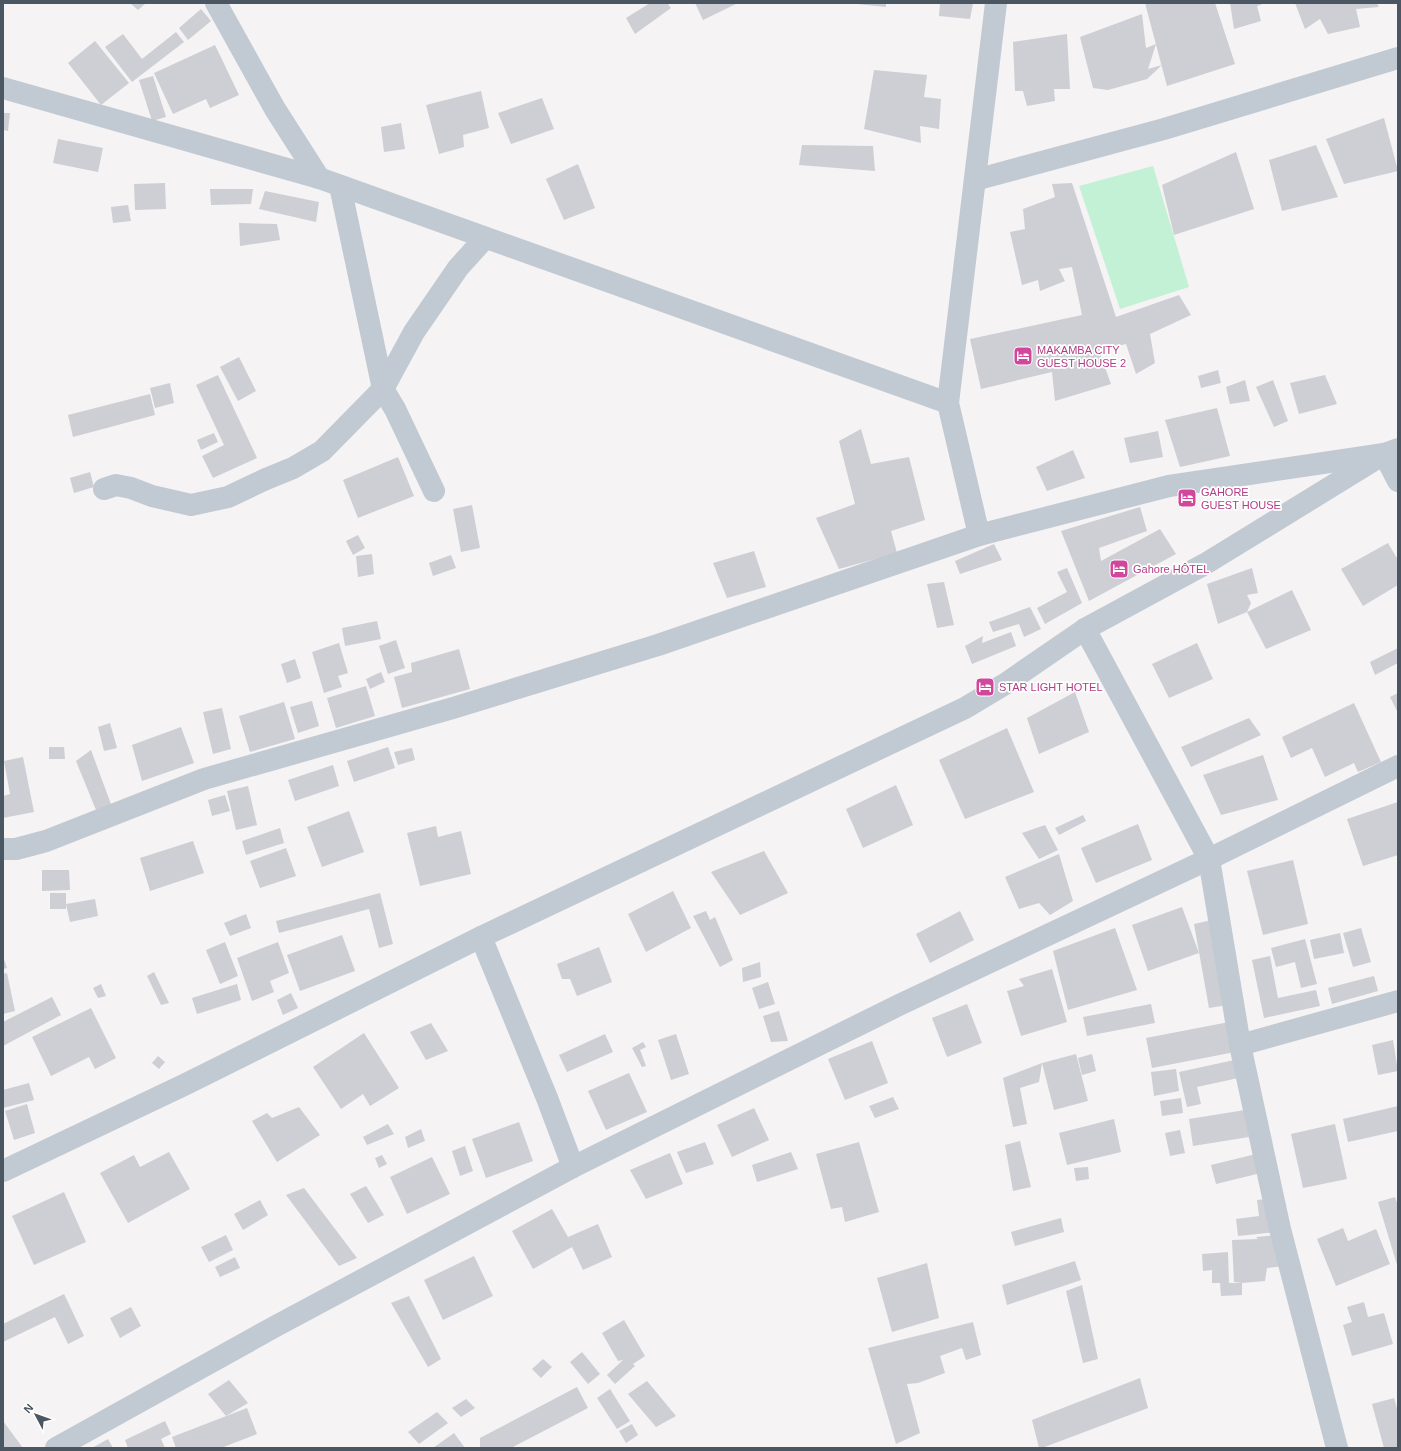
<svg xmlns="http://www.w3.org/2000/svg" width="1401" height="1451" viewBox="0 0 1401 1451" font-family="Helvetica,sans-serif">
	<style>
		.green { fill: #c3f1d5 }
		.building { fill: #cdcfd5 }
		.lines { fill: none; stroke-linecap: round; stroke-linejoin: round }
		.street { stroke: #c1cad2; stroke-width: 22 }
		.labels { text-anchor: middle; stroke-width: 3.5; stroke-linejoin: round; paint-order: stroke }
		.hotel-label { font-size: 11px; fill: #b23c85; stroke: #fff; text-anchor: start }
	</style>
	<rect width="100%" height="100%" fill="#f5f3f3"/>
	<!-- green -->
	<path class="green" d="M1153,166L1189,287L1120,309L1079,186Z"/>
	<!-- building -->
	<g class="building">
		<path d="M130,3H146L138,10Z"/>
		<path d="M650,3H667L671,8L635,34L626,18Z"/>
		<path d="M695,3H738L703,20Z"/>
		<path d="M857,3H886V7L857,4Z"/>
		<path d="M940,3H973L970,19L939,16Z"/>
		<path d="M1145,3H1215L1235,64L1167,86Z"/>
		<path d="M1230,3H1265L1257,6L1261,21L1234,29Z"/>
		<path d="M1295,3H1377L1379,7L1356,9L1360,27L1328,34L1320,19L1305,29Z"/>
		<path d="M201,9L211,21L188,40L179,28Z"/>
		<path d="M1142,14L1146,48L1156,44L1148,69L1162,65L1147,79L1108,90L1093,88L1080,37Z"/>
		<path d="M176,32L184,42L132,82L105,47L123,34L142,59Z"/>
		<path d="M1067,34L1070,89H1054L1055,101L1027,106L1023,91H1015L1013,42Z"/>
		<path d="M95,41L129,83L101,105L68,63Z"/>
		<path d="M215,45L239,95L210,108L206,99L173,114L154,73Z"/>
		<path d="M874,70L927,75L924,97L941,99L939,129L920,126L921,143L864,129Z"/>
		<path d="M153,76L166,117L152,121L139,80Z"/>
		<path d="M481,91L489,128L463,135L464,147L439,154L426,105Z"/>
		<path d="M542,98L554,129L511,144L498,113Z"/>
		<path d="M3,113H10L8,131L3,130Z"/>
		<path d="M1384,118L1398,171L1344,184L1326,139Z"/>
		<path d="M401,123L405,149L384,152L381,127Z"/>
		<path d="M58,139L103,148L98,172L53,163Z"/>
		<path d="M802,145L873,146L875,171L799,165Z"/>
		<path d="M1316,145L1338,197L1282,211L1269,160Z"/>
		<path d="M1236,152L1254,209L1174,235L1162,185Z"/>
		<path d="M578,164L595,208L564,220L546,179Z"/>
		<path d="M165,183L166,209L135,210L134,184Z"/>
		<path d="M1072,183L1116,317L1179,295L1191,315L1150,334L1155,363L1136,374L1126,344L1099,351L1111,384L1055,401L1052,372L981,389L970,339L1082,315L1072,267L1059,269L1065,281L1040,291L1038,280L1022,285L1010,232L1025,229L1023,209L1055,197L1052,184Z"/>
		<path d="M210,189H253L251,204L211,205Z"/>
		<path d="M265,191L319,202L316,222L259,209Z"/>
		<path d="M128,205L131,221L113,223L111,207Z"/>
		<path d="M239,223L277,224L280,240L240,246Z"/>
		<path d="M239,357L256,391L238,401L220,367Z"/>
		<path d="M1218,370L1221,383L1201,388L1198,376Z"/>
		<path d="M218,375L257,458L213,478L202,456L224,445L196,385Z"/>
		<path d="M1325,375L1337,404L1299,414L1290,383Z"/>
		<path d="M1245,380L1250,401L1230,404L1226,387Z"/>
		<path d="M1273,380L1288,421L1274,427L1256,387Z"/>
		<path d="M170,383L174,403L155,408L150,388Z"/>
		<path d="M150,394L155,415L73,437L68,415Z"/>
		<path d="M1217,408L1230,456L1180,467L1165,420Z"/>
		<path d="M861,429L871,464L909,457L925,520L891,531L897,553L839,569L816,518L855,504L839,441Z"/>
		<path d="M1158,431L1163,457L1130,463L1124,438Z"/>
		<path d="M214,433L218,442L201,450L197,440Z"/>
		<path d="M1073,450L1085,478L1047,491L1036,467Z"/>
		<path d="M398,457L414,496L358,518L343,480Z"/>
		<path d="M90,472L94,487L74,493L70,478Z"/>
		<path d="M472,505L480,548L461,552L453,509Z"/>
		<path d="M1140,507L1147,531L1099,548L1101,561L1160,529L1176,554L1089,601L1061,531Z"/>
		<path d="M358,535L365,548L353,555L346,541Z"/>
		<path d="M1388,543L1398,560V585L1363,606L1341,569Z"/>
		<path d="M994,544L1002,560L960,574L955,561Z"/>
		<path d="M754,551L766,587L727,598L713,563Z"/>
		<path d="M372,554L374,574L358,577L356,556Z"/>
		<path d="M451,555L456,568L433,576L429,563Z"/>
		<path d="M1067,568L1082,603L1045,624L1037,608L1067,592L1057,572Z"/>
		<path d="M1252,568L1258,593L1247,595L1251,603L1247,612L1218,624L1207,584Z"/>
		<path d="M944,582L954,625L937,628L927,584Z"/>
		<path d="M1292,590L1311,630L1266,649L1247,612Z"/>
		<path d="M1030,607L1041,629L1024,637L1019,624L993,632L989,622Z"/>
		<path d="M377,621L381,639L345,646L342,628Z"/>
		<path d="M1011,632L1016,646L972,664L965,646L983,636L982,643Z"/>
		<path d="M396,640L405,668L388,674L379,646Z"/>
		<path d="M339,643L348,673L338,676L342,687L324,693L312,652Z"/>
		<path d="M1197,643L1213,679L1169,698L1152,664Z"/>
		<path d="M1398,648V663L1375,675L1370,662Z"/>
		<path d="M459,649L470,689L402,708L394,677L412,672L411,663Z"/>
		<path d="M295,659L301,678L287,683L281,664Z"/>
		<path d="M381,672L385,682L370,689L366,679Z"/>
		<path d="M366,686L375,716L336,728L327,698Z"/>
		<path d="M1075,692L1089,732L1039,754L1027,718Z"/>
		<path d="M1398,693V713L1390,697Z"/>
		<path d="M312,701L319,726L298,733L290,707Z"/>
		<path d="M284,702L295,739L250,752L239,716Z"/>
		<path d="M1354,703L1381,762L1358,772L1354,763L1325,777L1312,748L1291,758L1282,737Z"/>
		<path d="M222,708L231,749L213,754L203,712Z"/>
		<path d="M1249,718L1261,735L1191,767L1181,747Z"/>
		<path d="M110,723L117,748L104,751L98,727Z"/>
		<path d="M181,727L194,763L142,781L132,745Z"/>
		<path d="M1007,728L1034,792L965,819L939,760Z"/>
		<path d="M49,747H64L65,759H49Z"/>
		<path d="M388,747L395,768L354,782L347,761Z"/>
		<path d="M412,748L415,760L398,765L394,752Z"/>
		<path d="M91,750L112,807L96,810L76,761Z"/>
		<path d="M1263,755L1278,800L1221,815L1203,775Z"/>
		<path d="M23,757L34,812L3,818V796L10,794L4,761Z"/>
		<path d="M333,765L339,786L295,801L288,780Z"/>
		<path d="M896,785L913,825L863,848L846,809Z"/>
		<path d="M248,786L257,825L236,830L227,791Z"/>
		<path d="M225,795L230,811L212,816L208,800Z"/>
		<path d="M1398,802V855L1363,866L1347,819Z"/>
		<path d="M349,811L364,852L322,867L307,827Z"/>
		<path d="M1083,815L1086,821L1059,835L1055,828Z"/>
		<path d="M1138,824L1152,860L1096,883L1081,848Z"/>
		<path d="M1045,825L1058,850L1039,859L1022,833Z"/>
		<path d="M436,826L438,837L461,831L471,874L420,886L407,833Z"/>
		<path d="M280,828L284,843L246,855L242,841Z"/>
		<path d="M193,841L204,873L150,891L140,858Z"/>
		<path d="M286,848L296,876L260,888L250,861Z"/>
		<path d="M764,851L788,893L740,915L711,872Z"/>
		<path d="M1059,854L1073,901L1050,915L1039,903L1019,909L1005,877Z"/>
		<path d="M1293,860L1308,924L1263,935L1247,871Z"/>
		<path d="M42,870H69L70,890L42,891Z"/>
		<path d="M673,891L691,928L646,952L628,914Z"/>
		<rect x="50" y="893" width="16" height="16"/>
		<path d="M380,893L393,944L379,948L369,909L279,933L276,921Z"/>
		<path d="M95,899L98,916L70,922L66,904Z"/>
		<path d="M1182,907L1199,953L1148,971L1132,925Z"/>
		<path d="M706,911L710,920L715,917L733,960L720,967L693,916Z"/>
		<path d="M960,911L974,940L930,963L916,934Z"/>
		<path d="M246,914L251,928L230,936L224,923Z"/>
		<path d="M1212,920L1227,1005L1209,1008L1194,924Z"/>
		<path d="M1115,928L1137,990L1068,1010L1053,951Z"/>
		<path d="M1361,928L1371,962L1353,967L1343,933Z"/>
		<path d="M1340,933L1344,953L1314,959L1310,940Z"/>
		<path d="M342,935L355,971L300,991L287,955Z"/>
		<path d="M1305,939L1317,984L1301,988L1295,962L1276,967L1271,948Z"/>
		<path d="M225,942L238,976L220,984L206,950Z"/>
		<path d="M278,942L289,973L270,981L274,992L252,1001L237,958Z"/>
		<path d="M599,947L612,982L577,996L570,979H562L557,964Z"/>
		<path d="M3,956L7,968L3,969Z"/>
		<path d="M1270,956L1278,998L1316,990L1320,1006L1264,1018L1252,960Z"/>
		<path d="M760,962L761,977L743,982L742,968Z"/>
		<path d="M1052,969L1067,1022L1021,1036L1007,991L1024,986L1019,979Z"/>
		<path d="M154,972L169,1003L161,1005L147,976Z"/>
		<path d="M7,973L15,1011L3,1014V974Z"/>
		<path d="M1374,976L1378,991L1332,1004L1328,988Z"/>
		<path d="M768,982L775,1004L759,1009L752,988Z"/>
		<path d="M101,984L106,996L98,998L93,988Z"/>
		<path d="M237,984L241,1000L197,1014L192,998Z"/>
		<path d="M291,993L298,1008L283,1015L277,1000Z"/>
		<path d="M52,997L61,1015L3,1046V1022Z"/>
		<path d="M967,1004L982,1043L947,1057L932,1018Z"/>
		<path d="M1151,1004L1155,1023L1087,1036L1083,1017Z"/>
		<path d="M91,1008L116,1058L95,1069L89,1057L51,1076L32,1037Z"/>
		<path d="M779,1011L788,1041L771,1042L763,1016Z"/>
		<path d="M1229,1022L1235,1052L1152,1068L1146,1038Z"/>
		<path d="M431,1023L448,1051L426,1060L410,1032Z"/>
		<path d="M364,1033L399,1088L370,1106L363,1094L341,1109L313,1067Z"/>
		<path d="M605,1034L613,1052L567,1072L559,1055Z"/>
		<path d="M676,1034L689,1074L671,1080L658,1040Z"/>
		<path d="M1393,1040L1398,1071L1378,1075L1372,1045Z"/>
		<path d="M872,1041L888,1083L845,1100L828,1059Z"/>
		<path d="M643,1042L646,1047L640,1050L646,1066L642,1067L632,1048Z"/>
		<path d="M1076,1054L1088,1101L1054,1110L1042,1063Z"/>
		<path d="M1092,1054L1096,1071L1082,1075L1078,1058Z"/>
		<path d="M158,1056L165,1062L159,1069L152,1063Z"/>
		<path d="M1239,1059L1243,1077L1197,1087L1201,1104L1187,1107L1179,1072Z"/>
		<path d="M1042,1063L1039,1082L1020,1088L1027,1124L1013,1127L1003,1078Z"/>
		<path d="M1176,1069L1179,1091L1154,1096L1151,1072Z"/>
		<path d="M629,1073L647,1112L606,1130L588,1091Z"/>
		<path d="M29,1083L34,1100L3,1108V1090Z"/>
		<path d="M893,1097L899,1109L875,1118L869,1106Z"/>
		<path d="M1181,1098L1183,1113L1162,1116L1160,1101Z"/>
		<path d="M27,1104L35,1133L14,1140L5,1111Z"/>
		<path d="M1398,1106V1131L1348,1142L1343,1119Z"/>
		<path d="M299,1107L320,1135L277,1162L252,1121L267,1113L272,1118Z"/>
		<path d="M754,1108L769,1140L732,1157L717,1125Z"/>
		<path d="M1245,1110L1249,1137L1193,1146L1189,1119Z"/>
		<path d="M1114,1119L1121,1152L1067,1165L1059,1133Z"/>
		<path d="M519,1122L533,1161L486,1178L472,1139Z"/>
		<path d="M388,1124L394,1134L367,1145L363,1137Z"/>
		<path d="M1335,1124L1347,1179L1303,1188L1291,1134Z"/>
		<path d="M421,1129L425,1141L408,1148L405,1137Z"/>
		<path d="M1180,1130L1185,1153L1170,1156L1165,1133Z"/>
		<path d="M1020,1141L1031,1187L1013,1191L1005,1145Z"/>
		<path d="M705,1142L714,1164L686,1173L677,1152Z"/>
		<path d="M859,1142L879,1212L845,1222L842,1207L831,1209L816,1154Z"/>
		<path d="M465,1146L473,1171L460,1176L452,1151Z"/>
		<path d="M169,1152L190,1189L128,1223L100,1173L134,1155L140,1167Z"/>
		<path d="M791,1152L798,1169L757,1182L752,1165Z"/>
		<path d="M670,1153L683,1184L646,1199L630,1170Z"/>
		<path d="M1256,1154L1261,1173L1216,1184L1211,1165Z"/>
		<path d="M382,1155L387,1164L379,1168L375,1158Z"/>
		<path d="M432,1157L450,1194L407,1214L390,1177Z"/>
		<path d="M1088,1167L1089,1179L1076,1181L1074,1168Z"/>
		<path d="M366,1186L384,1215L368,1223L350,1194Z"/>
		<path d="M304,1188L357,1258L339,1266L286,1195Z"/>
		<path d="M64,1192L86,1242L34,1265L12,1216Z"/>
		<path d="M1395,1197L1398,1206V1268L1378,1202Z"/>
		<path d="M1274,1198L1277,1232L1238,1236L1236,1219L1259,1216L1257,1200Z"/>
		<path d="M260,1200L268,1215L243,1230L234,1214Z"/>
		<path d="M552,1209L568,1237L598,1224L612,1257L583,1270L572,1247L533,1269L512,1231Z"/>
		<path d="M1061,1218L1064,1232L1015,1246L1011,1232Z"/>
		<path d="M1343,1228L1348,1241L1376,1229L1390,1264L1336,1286L1317,1239Z"/>
		<path d="M226,1235L233,1250L209,1262L201,1247Z"/>
		<path d="M1279,1235L1283,1266L1267,1268L1265,1281L1242,1283L1234,1282L1232,1240L1258,1239L1256,1237Z"/>
		<path d="M1228,1252L1229,1283H1242V1295L1221,1296L1220,1283H1212V1270L1203,1271L1202,1254Z"/>
		<path d="M474,1256L493,1296L443,1320L424,1280Z"/>
		<path d="M235,1257L240,1268L220,1277L215,1267Z"/>
		<path d="M1075,1261L1081,1280L1007,1305L1002,1285Z"/>
		<path d="M927,1263L939,1318L892,1332L877,1278Z"/>
		<path d="M1082,1285L1098,1359L1083,1363L1066,1291Z"/>
		<path d="M64,1294L84,1336L68,1344L55,1317L3,1342V1324Z"/>
		<path d="M409,1296L441,1359L428,1367L391,1303Z"/>
		<path d="M1364,1302L1368,1317L1384,1313L1393,1344L1352,1356L1343,1325L1352,1322L1347,1307Z"/>
		<path d="M131,1307L141,1326L120,1338L110,1318Z"/>
		<path d="M624,1320L645,1356L633,1364L635,1366L615,1384L607,1375L623,1360L618,1361L602,1333Z"/>
		<path d="M973,1322L981,1355L966,1360L962,1348L940,1356L945,1373L918,1383L907,1384L920,1433L896,1444L868,1348Z"/>
		<path d="M582,1352L600,1374L588,1384L570,1362Z"/>
		<path d="M543,1359L552,1367L541,1378L532,1369Z"/>
		<path d="M1140,1378L1148,1408L1042,1448H1039L1032,1420Z"/>
		<path d="M229,1380L248,1403L226,1416L208,1394Z"/>
		<path d="M647,1381L676,1416L656,1427L628,1394Z"/>
		<path d="M577,1387L588,1408L511,1448H480V1438Z"/>
		<path d="M610,1389L630,1421L617,1429L597,1398Z"/>
		<path d="M1394,1398L1398,1412V1448H1384L1372,1404Z"/>
		<path d="M466,1399L475,1408L461,1417L452,1408Z"/>
		<path d="M247,1408L257,1434L221,1448H176L172,1437Z"/>
		<path d="M437,1412L448,1423L419,1444L408,1432Z"/>
		<path d="M3,1421L23,1448H3Z"/>
		<path d="M165,1421L171,1434L161,1439L165,1448H128L125,1440Z"/>
		<path d="M632,1424L638,1435L626,1443L619,1431Z"/>
		<path d="M454,1433L465,1448H433Z"/>
		<path d="M108,1439L113,1448H92Z"/>
	</g>
	<g class="lines">
		<!-- street -->
		<g class="street">
			<path d="M216,3L275,109L319,178"/>
			<path d="M3,88L319,178L948,403"/>
			<path d="M975,180L1164,129L1398,58"/>
			<path d="M340,186L383,389L414,332L458,268L485,238"/>
			<path d="M104,489L116,485L131,488L152,496L191,505L228,497L266,479L293,468L322,451L383,389L395,409L434,491"/>
			<path d="M979,535L948,403L996,3"/>
			<path d="M1085,629L1209,859L1240,1045L1280,1229L1337,1448"/>
			<path d="M3,849H16L46,841L204,779L453,708L658,645L979,535L1169,486L1384,454L1398,481"/>
			<path d="M481,937L547,1098L573,1167"/>
			<path d="M1240,1045L1398,1001"/>
			<path d="M3,1171L186,1084L481,937L965,708L1005,684L1085,629L1205,564L1384,454L1398,449"/>
			<path d="M56,1448L276,1326L573,1167L899,1005L1209,859L1398,766"/>
		</g>
	</g>
	<!-- icons -->
	<defs>
		<symbol id="hotel-square" viewBox="-11 -11 22 22"><rect x="-9" y="-9" width="18" height="18" rx="4" fill="#d1479c" stroke="#fff"/><path d="M-6-4.5h1.5V1H6V5H4.5V3h-9V5H-6ZM-4 0a1.8 1.8 0 1 1 3.6 0ZM.5 0V-2.5h3Q6-2.5 6 0Z" fill="#fff"/></symbol>
	</defs>
	<g fill-rule="evenodd">
		<use href="#hotel-square" x="1012" y="345" width="22" height="22"/>
		<use href="#hotel-square" x="1176" y="487" width="22" height="22"/>
		<use href="#hotel-square" x="1108" y="558" width="22" height="22"/>
		<use href="#hotel-square" x="974" y="676" width="22" height="22"/>
	</g>
	<g class="labels">
		<!-- hotel labels -->
		<g class="hotel-label">
			<text x="1037" y="354">MAKAMBA CITY<tspan x="1037" dy="13">GUEST HOUSE 2</tspan></text>
			<text x="1201" y="496">GAHORE<tspan x="1201" dy="13">GUEST HOUSE</tspan></text>
			<text x="1133" y="573">Gahore HÔTEL</text>
			<text x="999" y="691">STAR LIGHT HOTEL</text>
		</g>
	</g>
	<!-- border -->
	<rect width="1401" height="1451" fill="none" stroke="#4a5661" stroke-width="8"/>
	<!-- north arrow -->
	<g transform="translate(36 1415) rotate(311)" stroke="#ffffff" stroke-width="3" paint-order="stroke">
	<path d="M0-3L7 15L0 10L-7 15Z" fill="#4a5661"/>
	<text y="-6" font-size="11" font-weight="bold" text-anchor="middle" fill="#4a5661">N</text>
	</g>
</svg>
